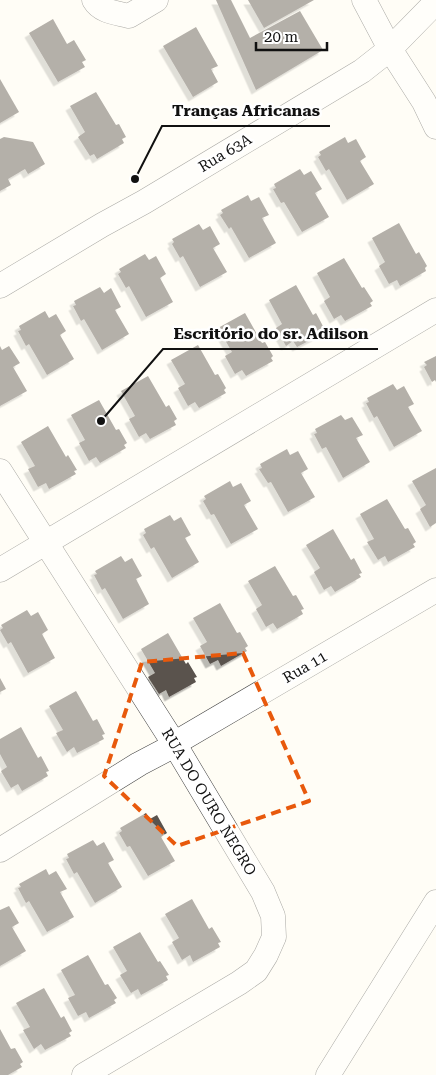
<svg xmlns="http://www.w3.org/2000/svg" width="436" height="1075" viewBox="0 0 436 1075" font-family="'Roboto Serif',serif">
	<style>
		.building { fill: #5a524d; filter: url(#shadow) }
		.lines { fill: none; stroke-linecap: round; stroke-linejoin: round }
		.minor-casing { stroke: #444; stroke-width: 25 }
		.minor { stroke: #fff; stroke-width: 24 }
		.marked { fill: none; stroke: #e8590c; stroke-width: 4; stroke-dasharray: 10 6; stroke-linejoin: round }
		.labels { text-anchor: middle; stroke-width: 5; stroke-linejoin: round; paint-order: stroke }
		.street-label { font-size: 15px; fill: #111; stroke: #fff }
		.leader { fill: none; stroke: #111; stroke-width: 2 }
		.callout-dot { fill: #111; stroke: #fff; stroke-width: 2 }
		.callout-label { font-size: 16px; text-anchor: middle; font-weight: bold; fill: #111; stroke: #fff; stroke-width: 5; stroke-linejoin: round; paint-order: stroke }
	</style>
	<defs>
		<filter id="shadow"><feDropShadow dx="-4.5" dy="4.5" stdDeviation="0" flood-color="#0004"/></filter>
	</defs>
	<rect width="100%" height="100%" fill="#fffdf5"/>
	<!-- building -->
	<g class="building">
		<path d="M216,0H231L250,38L300,11L323,50L256,90Z"/>
		<path d="M248,0H314L264,28Z"/>
		<path d="M53,19L67,44L74,40L86,60L82,62L85,67L58,82L29,33Z"/>
		<path d="M196,27L218,66L211,69L218,82L193,97L163,46Z"/>
		<path d="M0,79L19,112L0,123Z"/>
		<path d="M96,92L116,125L119,124L126,137L122,139L124,143L97,159L94,154L90,156L78,137L85,132L70,106Z"/>
		<path d="M4,137L33,142L45,164L28,174L25,169L8,179L11,185L0,191V139Z"/>
		<path d="M345,137L348,143L356,139L366,157L360,161L374,184L347,200L329,169L326,171L318,157L321,155L319,152Z"/>
		<path d="M300,169L304,175L311,171L322,189L315,193L329,217L302,232L284,202L281,203L273,189L276,188L274,184Z"/>
		<path d="M248,195L251,201L259,197L269,215L262,218L276,243L249,258L231,227L229,229L220,215L223,213L221,210Z"/>
		<path d="M399,223L416,254L419,252L427,266L425,268L426,271L400,286L397,280L389,284L379,266L385,262L372,238Z"/>
		<path d="M199,224L203,230L210,226L220,244L213,248L227,272L200,287L183,256L180,258L172,244L174,242L172,239Z"/>
		<path d="M145,254L149,260L156,256L166,274L160,278L173,302L146,317L129,286L126,288L118,274L121,272L119,269Z"/>
		<path d="M344,258L362,288L364,287L373,301L370,303L372,306L345,321L341,315L334,319L324,301L330,297L317,273Z"/>
		<path d="M296,285L313,315L316,313L324,328L322,329L324,333L297,347L293,341L286,346L276,328L282,324L269,300Z"/>
		<path d="M100,287L104,293L111,288L121,307L115,310L129,334L102,350L84,319L81,321L73,306L76,305L74,301Z"/>
		<path d="M45,311L49,318L56,314L66,331L60,335L74,359L47,375L29,344L26,346L18,331L21,330L19,326Z"/>
		<path d="M245,313L262,343L265,342L273,356L271,358L273,361L246,376L242,370L235,374L225,356L232,352L218,328Z"/>
		<path d="M198,345L215,375L218,374L226,388L224,390L226,393L199,408L195,402L188,406L178,388L185,384L171,360Z"/>
		<path d="M0,346L2,350L9,346L20,363L13,367L27,391L0,406Z"/>
		<path d="M436,356V382L435,380L432,382L424,367L427,365L424,362Z"/>
		<path d="M148,376L166,407L169,405L177,419L174,421L176,425L150,439L146,433L139,437L129,419L135,416L121,391Z"/>
		<path d="M393,384L397,390L404,386L414,404L408,407L422,431L394,447L377,416L374,418L366,403L369,402L367,398Z"/>
		<path d="M99,400L116,430L119,429L127,443L124,445L126,448L100,463L96,457L89,461L79,443L85,440L71,415Z"/>
		<path d="M341,415L345,420L352,417L363,435L356,438L370,462L343,478L326,447L322,449L314,434L317,433L315,429Z"/>
		<path d="M48,426L66,457L68,455L77,470L74,471L76,474L49,489L46,483L38,487L28,469L35,466L21,442Z"/>
		<path d="M287,449L290,455L298,451L308,469L301,473L315,497L288,512L271,482L268,483L259,469L262,468L260,464Z"/>
		<path d="M436,468V523L430,527L420,509L426,505L412,481Z"/>
		<path d="M230,481L233,487L241,483L251,501L244,505L258,529L231,544L214,514L211,515L203,501L206,499L204,496Z"/>
		<path d="M387,499L405,529L408,528L416,542L413,544L415,547L388,562L385,556L378,560L367,542L374,539L360,514Z"/>
		<path d="M170,515L174,521L181,517L191,535L185,538L199,562L172,578L154,547L151,549L143,535L146,533L144,529Z"/>
		<path d="M333,529L351,560L354,558L362,573L359,574L361,577L335,592L331,586L324,590L314,572L320,568L306,545Z"/>
		<path d="M121,556L125,562L132,558L142,576L136,579L149,604L123,619L105,588L102,590L94,575L97,574L95,571Z"/>
		<path d="M275,566L293,596L296,595L304,609L301,610L303,614L277,629L273,623L266,627L256,609L262,605L248,581Z"/>
		<path d="M220,603L237,633L240,632L248,646L245,648L247,651L221,666L218,660L210,664L200,646L207,642L193,618Z"/>
		<path d="M27,610L31,616L38,612L48,630L42,634L55,658L28,673L11,642L8,644L0,630L3,628L1,625Z"/>
		<path d="M168,633L186,664L188,662L197,677L194,678L196,682L169,697L166,690L159,694L148,677L155,673L141,649Z"/>
		<path d="M0,678L6,689L0,692Z"/>
		<path d="M76,691L93,721L97,719L105,734L102,735L104,739L77,753L74,747L67,752L56,733L63,730L49,706Z"/>
		<path d="M21,727L38,758L41,756L49,771L46,772L48,776L22,791L18,784L11,788L1,771L7,767L0,754V739Z"/>
		<path d="M146,813L150,819L157,815L167,833L161,837L175,861L148,876L130,846L127,847L119,833L122,831L120,828Z"/>
		<path d="M93,840L97,846L104,842L114,860L108,863L122,887L95,903L77,872L74,874L66,859L69,858L67,854Z"/>
		<path d="M46,869L49,875L56,871L67,889L60,892L74,917L47,932L29,901L26,903L18,888L21,887L19,884Z"/>
		<path d="M192,899L209,929L212,927L221,942L218,943L220,947L193,962L190,955L182,960L172,942L179,938L165,914Z"/>
		<path d="M9,906L19,923L12,927L26,951L0,966V910Z"/>
		<path d="M140,932L158,962L160,961L169,975L166,976L168,980L141,995L138,989L131,993L120,975L127,971L113,947Z"/>
		<path d="M88,955L105,985L108,984L117,998L114,1000L116,1003L89,1018L86,1012L78,1016L68,998L75,995L61,970Z"/>
		<path d="M44,988L61,1018L64,1016L72,1031L69,1033L71,1036L45,1050L41,1044L34,1049L23,1030L30,1027L16,1003Z"/>
		<path d="M0,1029L11,1049L15,1048L23,1062L20,1064L22,1067L8,1075H0Z"/>
	</g>
	<g class="lines">
		<defs>
			<g id="minor">
				<path d="M94,0C101,12 117,13 129,16L156,0"/>
				<path d="M364,0L390,49L424,102L436,127"/>
				<path d="M0,286L102,225L144,202L362,71L390,49L436,2"/>
				<path d="M0,471L175,745L263,892L273,916L274,937L266,955L256,971L239,983L84,1075"/>
				<path d="M0,570L436,310"/>
				<path d="M0,850L139,764L175,745L182,739L436,590"/>
				<path d="M328,1075L436,902"/>
			</g>
		</defs>
		<!-- minor casing -->
		<use href="#minor" class="minor-casing"/>
		<!-- minor -->
		<use href="#minor" class="minor"/>
	</g>
	<!-- marked area -->
	<path d="M0 0H436V1075H0ZM243,653L309,801L177,846L104,776L142,662Z" fill="#fffdf5" fill-opacity=".55" fill-rule="evenodd"/>
	<path class="marked" d="M243,653L309,801L177,846L104,776L142,662Z"/>
	<g class="labels">
		<!-- street labels -->
		<g class="street-label">
			<text transform="translate(225 153) rotate(-31)" y="5">Rua 63A</text>
			<text transform="translate(305 667) rotate(-30)" y="5">Rua 11</text>
			<text transform="translate(209 802) rotate(59)" y="5">RUA DO OURO NEGRO</text>
		</g>
	</g>
	<!-- callouts -->
	<path class="leader" d="M135 179L162 126H330M101 421L163 349H378"/>
	<g class="callout-dot">
		<circle cx="135" cy="179" r="5"/>
		<circle cx="101" cy="421" r="5"/>
	</g>
	<g class="callout-label">
		<text x="246" y="116">Tranças Africanas</text>
		<text x="271" y="339">Escritório do sr. Adilson</text>
	</g>
	<!-- scale -->
	<path d="M256 42v8h71v-8" fill="none" stroke="#111111" stroke-width="2.5"/>
	<text x="264" y="42" font-size="15" fill="#111111" stroke="#ffffff" stroke-width="4" paint-order="stroke">20 m</text>
</svg>
